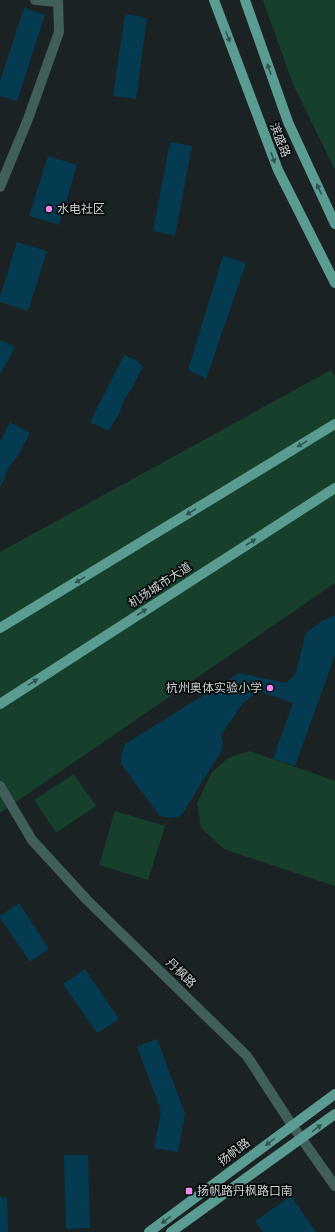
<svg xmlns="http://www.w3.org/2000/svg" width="335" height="1232" viewBox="0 0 335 1232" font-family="'Archivo Narrow','Noto Sans SC',sans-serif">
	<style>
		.green { fill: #17402c }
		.building { fill: #043b51 }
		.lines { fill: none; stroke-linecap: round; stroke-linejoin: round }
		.minor { stroke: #405e5a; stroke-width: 10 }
		.major { stroke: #5b9c92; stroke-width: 10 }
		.oneway { fill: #32544f }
		.poi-dot { fill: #f38af2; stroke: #080b0c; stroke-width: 1.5 }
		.labels { text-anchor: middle; stroke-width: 3.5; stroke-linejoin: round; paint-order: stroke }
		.street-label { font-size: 12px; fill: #ccd2d3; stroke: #080b0c }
		.poi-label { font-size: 12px; fill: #ccd2d3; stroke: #080b0c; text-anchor: start }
	</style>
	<rect width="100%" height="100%" fill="#1a2224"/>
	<!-- green -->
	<g class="green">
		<path d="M263,0H335V170L293,84Z"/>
		<path d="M331,370L335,377V583L0,813V552Z"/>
		<path d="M250,751L335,781V886L224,849L201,828L197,803L212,772L228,758Z"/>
		<path d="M74,774L96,806L56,833L34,800Z"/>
		<path d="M115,811L165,826L148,880L99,865Z"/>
	</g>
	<!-- building -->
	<g class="building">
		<path d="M24,8L45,15L17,101L0,96V81Z"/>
		<path d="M125,14L147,18L136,99L113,96Z"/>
		<path d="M170,142L192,146L175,236L153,231Z"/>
		<path d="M48,156L77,165L59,225L29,216Z"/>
		<path d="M17,242L47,251L28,311L0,302V297Z"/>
		<path d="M223,256L246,263L206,379L188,370Z"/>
		<path d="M0,340L15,347L0,375Z"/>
		<path d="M124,355L136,360L143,367L132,388L124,400L120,412L109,431L90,422Z"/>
		<path d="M10,422L30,433L17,457L9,467L0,488V442Z"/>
		<path d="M335,615V655L295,766L273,759L293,703L261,692L252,696L243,703L221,735L223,743L222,750L181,816L170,818L160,816L121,764V755L125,744L239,673L286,683L295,675L306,633L322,621Z"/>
		<path d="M19,903L49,949L30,962L0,918V916Z"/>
		<path d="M85,969L119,1019L97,1033L63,984Z"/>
		<path d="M157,1039L185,1114L178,1152L154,1148L161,1111L137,1046Z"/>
		<path d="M64,1155H88L90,1228L66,1229Z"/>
		<path d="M291,1196L316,1232H263L255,1221Z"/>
		<path d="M0,1197H7L8,1232H0Z"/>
	</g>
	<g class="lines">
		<!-- minor -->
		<g class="minor">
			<path d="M35,0L58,2"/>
			<path d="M0,187L28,119L59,32L58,0"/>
			<path d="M0,786L32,840L87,900L247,1056L292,1125L335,1186"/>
		</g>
		<!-- major -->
		<g class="major">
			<path d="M214,0L278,170L335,283"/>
			<path d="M245,0L288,122L335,224"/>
			<path d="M0,628L335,424"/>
			<path d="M0,704L335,488"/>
			<path d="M149,1232L335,1094"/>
			<path d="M171,1232L335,1114"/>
		</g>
	</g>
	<!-- one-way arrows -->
	<defs><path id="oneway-solid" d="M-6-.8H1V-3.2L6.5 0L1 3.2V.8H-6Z"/></defs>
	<g class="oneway">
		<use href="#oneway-solid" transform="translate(228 37) rotate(69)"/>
		<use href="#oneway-solid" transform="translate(269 69) rotate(-109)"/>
		<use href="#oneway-solid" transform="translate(273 158) rotate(69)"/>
		<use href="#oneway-solid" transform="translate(319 189) rotate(-115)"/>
		<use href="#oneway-solid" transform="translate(302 444) rotate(149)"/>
		<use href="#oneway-solid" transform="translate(191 512) rotate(149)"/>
		<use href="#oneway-solid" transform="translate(251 542) rotate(-33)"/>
		<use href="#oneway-solid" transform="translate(80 580) rotate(149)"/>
		<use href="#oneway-solid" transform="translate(142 612) rotate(-33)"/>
		<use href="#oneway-solid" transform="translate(33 682) rotate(-33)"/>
		<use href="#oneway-solid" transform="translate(317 1128) rotate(-36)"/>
		<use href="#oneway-solid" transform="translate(270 1142) rotate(143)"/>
		<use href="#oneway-solid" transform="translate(166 1220) rotate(143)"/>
	</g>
	<!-- markers -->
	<g class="poi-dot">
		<circle cx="49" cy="209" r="4"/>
		<circle cx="270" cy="688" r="4"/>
		<rect x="185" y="1187" width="8" height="8" rx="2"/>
	</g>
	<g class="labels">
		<!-- street labels -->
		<g class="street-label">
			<text transform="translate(280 140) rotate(69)" y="4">滨盛路</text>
			<text transform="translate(160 585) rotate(-33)" y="4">机场城市大道</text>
			<text transform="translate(181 973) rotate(44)" y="4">丹枫路</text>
			<text transform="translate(234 1152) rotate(-37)" y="4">扬帆路</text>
		</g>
		<!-- poi labels -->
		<g class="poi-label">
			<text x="57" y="213">水电社区</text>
			<text x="262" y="692" text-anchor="end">杭州奥体实验小学</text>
			<text x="197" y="1195">扬帆路丹枫路口南</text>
		</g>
	</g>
</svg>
